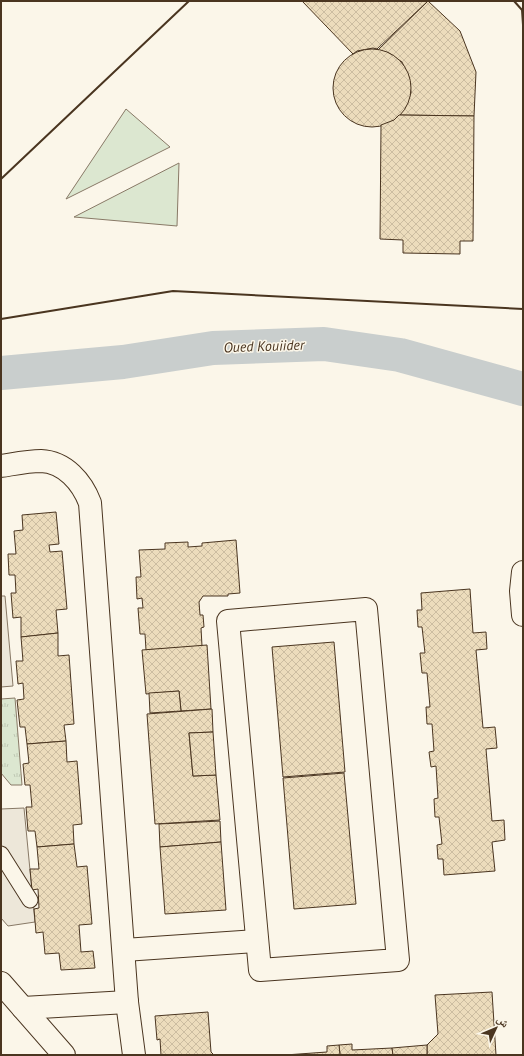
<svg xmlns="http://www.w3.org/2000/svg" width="524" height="1056" viewBox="0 0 524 1056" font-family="'PT Sans','Noto Naskh Arabic',sans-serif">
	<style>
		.grass { fill: url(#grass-tufts); stroke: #887966 }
		.park { fill: #dce7d0; stroke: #887966 }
		.parking { fill: #ede7d9; stroke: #887966 }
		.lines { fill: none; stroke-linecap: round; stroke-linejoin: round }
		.canal { stroke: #c9cecd; stroke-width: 34 }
		.building { fill: url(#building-cross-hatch); stroke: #4a3520 }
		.service-casing { stroke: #4a3520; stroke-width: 17 }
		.minor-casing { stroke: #4a3520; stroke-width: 24 }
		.tertiary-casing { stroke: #4a3520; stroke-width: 24 }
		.secondary-casing { stroke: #4a3520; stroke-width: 24 }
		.service { stroke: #fbf6e9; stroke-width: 15 }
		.minor { stroke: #fbf6e9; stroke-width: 22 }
		.tertiary { stroke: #fbf6e9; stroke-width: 22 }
		.secondary { stroke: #fbf6e9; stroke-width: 22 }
		.wall { stroke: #4a3520; stroke-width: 2 }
		.labels { text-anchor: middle; stroke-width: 3; stroke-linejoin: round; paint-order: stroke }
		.water-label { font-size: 14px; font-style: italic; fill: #4a3520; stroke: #fbf6e9 }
	</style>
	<defs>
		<pattern id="grass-tufts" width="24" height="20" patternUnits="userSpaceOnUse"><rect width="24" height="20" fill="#dce7d0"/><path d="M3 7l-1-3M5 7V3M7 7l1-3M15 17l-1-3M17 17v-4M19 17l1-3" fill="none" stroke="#bec7b2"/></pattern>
		<pattern id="building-cross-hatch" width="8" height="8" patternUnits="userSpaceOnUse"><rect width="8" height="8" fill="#ecdcbc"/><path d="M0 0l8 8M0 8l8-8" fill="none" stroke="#ccbda1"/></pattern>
	</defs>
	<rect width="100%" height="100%" fill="#fbf6e9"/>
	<!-- grass -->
	<path class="grass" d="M15,698L22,785H11L1,773V699Z"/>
	<!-- park -->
	<g class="park">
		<path d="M126,109L170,147L66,199Z"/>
		<path d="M179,163L177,226L74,217Z"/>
	</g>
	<!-- parking -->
	<g class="parking">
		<path d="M1,596H5L13,686L1,687Z"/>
		<path d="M24,808L35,922L8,926L1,918V809Z"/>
	</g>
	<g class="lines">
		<!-- canal -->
		<path class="canal" d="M1,373L123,362L213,348L324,344L400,355L523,389"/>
	</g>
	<!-- building -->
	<g class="building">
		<path d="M302,1H428L377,49L373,48L357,51L353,54Z"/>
		<path d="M428,1L460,31L476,72L474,116L399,115L405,108L411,93L409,77L402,62L389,53L378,50Z"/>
		<circle cx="372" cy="88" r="39"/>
		<path d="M399,115L474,116L473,241H460V254L403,253V240L380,239L381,125L394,120Z"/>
		<path d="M56,512L59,544L49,545L50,552L62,551L67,609L56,610L58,633L21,637V617L13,618L11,593H16L15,575H9L8,554H16L14,531L23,530L22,515Z"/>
		<path d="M236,540L240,593L228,594V596H203L199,602L200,615H203L204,627L201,628L202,646L146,650L145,634H140L138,608H143L142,598L137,599L136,577H141L139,550L165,549V543L188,542V547L202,546V543Z"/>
		<path d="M470,589L473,633L486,632L487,649L476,650L483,728L495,727L497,748L486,749L492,821L504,820L505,840L492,842L495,871L444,875L443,859H438L437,845L442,844L439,817H435L434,799L438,798L436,766L431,767L429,752L434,751L432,724H427L426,707H430L427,673H422L420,653H425L422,627H418L417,610H422L421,593Z"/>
		<path d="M58,633V656L69,655L74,724L64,725L66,741L27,744L25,727H20L17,700L24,699L23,683L18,684L16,661H23L21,637Z"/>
		<path d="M334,642L345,772L283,777L272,647Z"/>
		<path d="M207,645L211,709L181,711L179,691L146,694L142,650Z"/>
		<path d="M179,691L181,711L150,713L149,693Z"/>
		<path d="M212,709L213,732L189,733L193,776L216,775L220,820L155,824L147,714Z"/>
		<path d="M213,732L216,775L193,776L189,733Z"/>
		<path d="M66,741L67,762L77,761L82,824L73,825L74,844L37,847L35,831H28L26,807H32L30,785H25L23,764L29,763L27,744Z"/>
		<path d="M344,773L356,904L294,909L283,778Z"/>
		<path d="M220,821L221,842L160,847L159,824Z"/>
		<path d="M221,842L226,910L165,914L160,847Z"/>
		<path d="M74,844L77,867L87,866L92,924L79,925L81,952L93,951L95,968L61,970L59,953L45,954L43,932L36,933L34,909L39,908L38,889L32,890L30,869H39L37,847Z"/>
		<path d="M492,992L496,1055H427V1045L438,1034L435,995Z"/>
		<path d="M208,1012L211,1052L214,1055H161L160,1039L157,1040L155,1016Z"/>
		<path d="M352,1044V1050L392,1048L393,1055H340L339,1045Z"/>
		<path d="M339,1045L340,1055H285L327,1052V1046Z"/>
		<path d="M427,1045V1055H393L392,1048Z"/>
	</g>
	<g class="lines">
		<defs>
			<path id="service" d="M1,854L30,900"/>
			<g id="minor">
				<path d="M1,466C14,464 28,461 41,461C65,462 82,482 90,503L127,1002L134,1055"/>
				<path d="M366,609L398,960L260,970L228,621Z"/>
				<path d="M124,950L257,941"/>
				<path d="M23,1008L127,1002"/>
			</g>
			<path id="tertiary" d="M1,983L64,1055"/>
			<path id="secondary" d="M523,572L521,591L523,615"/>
		</defs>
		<!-- service casing -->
		<use href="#service" class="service-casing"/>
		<!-- minor casing -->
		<use href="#minor" class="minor-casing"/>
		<!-- tertiary casing -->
		<use href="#tertiary" class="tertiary-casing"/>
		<!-- secondary casing -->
		<use href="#secondary" class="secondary-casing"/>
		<!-- service -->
		<use href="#service" class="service"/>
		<!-- minor -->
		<use href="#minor" class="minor"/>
		<!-- tertiary -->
		<use href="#tertiary" class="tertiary"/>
		<!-- secondary -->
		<use href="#secondary" class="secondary"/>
		<!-- wall -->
		<g class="wall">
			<path d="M514,1L522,10L523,25"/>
			<path d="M1,179L189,1"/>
			<path d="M1,319L173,291L523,309"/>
		</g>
	</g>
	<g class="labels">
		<!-- water labels -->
		<g class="water-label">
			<text transform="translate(264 346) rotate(-2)" y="5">Oued Kouiider</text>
		</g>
	</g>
	<!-- border -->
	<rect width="524" height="1056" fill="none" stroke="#4a3520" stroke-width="4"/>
	<!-- north arrow -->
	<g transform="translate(496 1028) rotate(46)" stroke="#fbf6e9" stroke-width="3" paint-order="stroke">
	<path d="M0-3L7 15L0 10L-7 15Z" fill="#4a3520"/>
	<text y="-6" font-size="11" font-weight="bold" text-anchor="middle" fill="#4a3520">ش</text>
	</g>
</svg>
